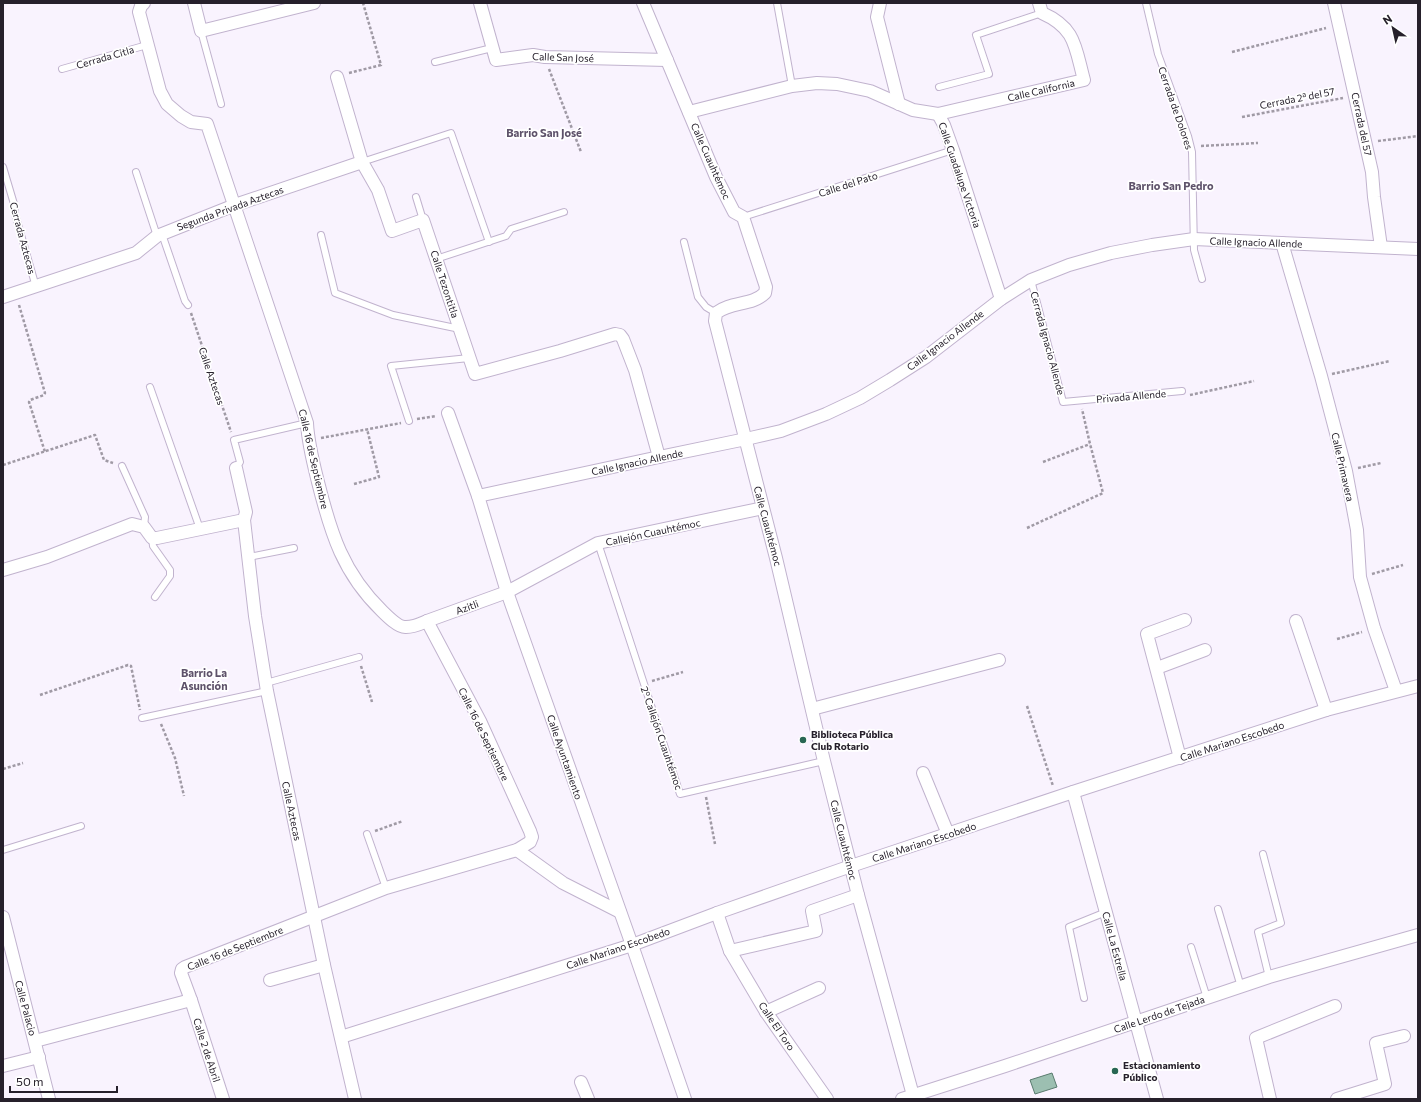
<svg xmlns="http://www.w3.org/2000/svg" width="1421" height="1102" viewBox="0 0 1421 1102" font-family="Commissioner,sans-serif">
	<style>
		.building { fill: #9cbfb1; stroke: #5a7b6f }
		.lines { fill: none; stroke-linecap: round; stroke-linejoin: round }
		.lane-casing { stroke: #c1b3ce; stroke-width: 8 }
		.street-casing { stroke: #c1b3ce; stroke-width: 14 }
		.path { stroke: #a09aa5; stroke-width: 2.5; stroke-dasharray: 3 2; stroke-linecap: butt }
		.lane { stroke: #fff; stroke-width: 6 }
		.street { stroke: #fff; stroke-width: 12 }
		.poi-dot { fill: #286653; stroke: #fff; stroke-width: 1.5 }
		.labels { text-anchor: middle; stroke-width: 3.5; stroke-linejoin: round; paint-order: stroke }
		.street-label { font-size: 10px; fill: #26202b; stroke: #fff }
		.poi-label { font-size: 10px; font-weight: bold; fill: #26202b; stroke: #fff; text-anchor: start }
		.neighbourhood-label { font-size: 11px; font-weight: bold; fill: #5e526a; stroke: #fff }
	</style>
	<rect width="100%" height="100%" fill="#f9f3fe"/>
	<!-- building -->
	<path class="building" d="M1052,1073L1057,1087L1035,1094L1030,1080Z"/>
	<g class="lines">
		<defs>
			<g id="lane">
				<path d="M777,3L792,86"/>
				<path d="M1146,3L1158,54L1188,136L1192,152L1194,250L1202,279"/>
				<path d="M201,31L221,104"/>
				<path d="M435,62L492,48"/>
				<path d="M62,69L147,45"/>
				<path d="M939,87L989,74L976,35L1042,13"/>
				<path d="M362,162L451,133L489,242"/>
				<path d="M3,167L14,204L15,214L36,287"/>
				<path d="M136,172L157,236"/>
				<path d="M416,197L423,220"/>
				<path d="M743,217L953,150"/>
				<path d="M162,234L185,301L188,305"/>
				<path d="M321,235L335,293L393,315L460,329"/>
				<path d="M684,242L698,297L706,307L716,313"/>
				<path d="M436,259L506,236L511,229L564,212"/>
				<path d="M1031,280L1063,402L1182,391"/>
				<path d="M150,387L200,529"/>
				<path d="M409,421L391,366L469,358"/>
				<path d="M122,466L145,517L144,527"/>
				<path d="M236,468L240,462L234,440L307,423"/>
				<path d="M152,538L153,546L170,570V576L155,597"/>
				<path d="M598,543L680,794L824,761"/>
				<path d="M249,557L294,548"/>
				<path d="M266,683L359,657"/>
				<path d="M142,718L267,691"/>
				<path d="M367,834L386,888"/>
				<path d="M3,850L81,826"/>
				<path d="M1263,854L1281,923L1258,932L1269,977"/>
				<path d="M1218,909L1241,987"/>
				<path d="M1191,947L1207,998"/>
				<path d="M1084,998L1069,927L1106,912"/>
			</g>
			<g id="street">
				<path d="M194,3L201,31L314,3"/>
				<path d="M480,3L496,60L533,55L545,57L667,60"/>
				<path d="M643,3L716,177L734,212L743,217L766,287L765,293C752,306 731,301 716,313L715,321L776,558L824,761L858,895L914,1099"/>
				<path d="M880,3L877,17L899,104"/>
				<path d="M1334,3L1372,172L1374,197L1381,247"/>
				<path d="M337,77L362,162L378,190L392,231L423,220L475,374L560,351L615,334L620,335L623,339L635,370L659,457"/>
				<path d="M689,112L792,86L817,83L837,84L870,91L913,110L938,114L1084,80C1075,47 1076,28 1042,13L1039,3"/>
				<path d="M938,114L944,125L953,150L1001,299"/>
				<path d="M1282,243L1321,376L1346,471L1357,530L1360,577L1374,628L1396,691"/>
				<path d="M3,297L136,253L157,236L235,205L362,162"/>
				<path d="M448,413L478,496L507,592L632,945L685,1099"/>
				<path d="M236,468L246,512L244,520L255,616L267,691L324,965L355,1099"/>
				<path d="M478,496L659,457L746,439L781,431L826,414L860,398L890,380L926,357L1001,299L1031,280L1069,265L1111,253L1152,245L1194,239L1418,249"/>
				<path d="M3,570L47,557L132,524L144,527L152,538H157L244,520"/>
				<path d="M427,621L507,592L598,543L763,508"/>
				<path d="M1296,621L1326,710"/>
				<path d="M1157,668L1205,650"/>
				<path d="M812,709L999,660"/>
				<path d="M1180,758L1147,634L1185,620"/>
				<path d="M923,773L948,834"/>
				<path d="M1073,792L1157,1099"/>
				<path d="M517,850L563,883L620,912"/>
				<path d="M717,913L730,951L766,1012L827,1099"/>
				<path d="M3,917L49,1099"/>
				<path d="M730,951L816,931L812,911L858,895"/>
				<path d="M270,980L324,965"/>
				<path d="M191,1000L223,1099"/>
				<path d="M766,1012L819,988"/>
				<path d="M341,1037L632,945L717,913L851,866L1073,792L1326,710L1418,686"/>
				<path d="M35,1041L191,1000L181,973L182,969L185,967L386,888L517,850L530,842L532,837L530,831L480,721L427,621C420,624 414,627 406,627C399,628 387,616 382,611C343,573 331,534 318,482C313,462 308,443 307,423L207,124L191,122L181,116L167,104L160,91L139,12L141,6L144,3"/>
				<path d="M3,1066L39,1057"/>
				<path d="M581,1082L588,1099"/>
				<path d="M902,1099L1005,1066L1269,977L1418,935"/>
				<path d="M1270,1099L1256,1038L1335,1006"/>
				<path d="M1337,1099L1385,1084L1376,1043L1404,1036"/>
			</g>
		</defs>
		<!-- lane casing -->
		<use href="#lane" class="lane-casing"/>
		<!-- street casing -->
		<use href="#street" class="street-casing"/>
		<!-- path -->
		<g class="path">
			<path d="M1232,52L1326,28"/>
			<path d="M549,69L581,152"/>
			<path d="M349,73L381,65L363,3"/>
			<path d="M1242,117L1343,98"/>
			<path d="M1378,141L1418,136"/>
			<path d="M1201,146L1258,143"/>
			<path d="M19,305L45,393L44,395L30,400L29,402L45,452"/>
			<path d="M191,313L231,432"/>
			<path d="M1332,374L1390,361"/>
			<path d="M1190,395L1254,381"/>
			<path d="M417,419L436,416"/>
			<path d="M321,438L401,423"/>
			<path d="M1043,462L1090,444"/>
			<path d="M3,465L95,435L104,460L113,463"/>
			<path d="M1358,468L1381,463"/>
			<path d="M354,484L379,477L367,429"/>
			<path d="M1027,528L1103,493L1090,444L1082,409"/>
			<path d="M1372,574L1403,565"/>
			<path d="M1337,639L1362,632"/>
			<path d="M361,666L372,702"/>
			<path d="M652,681L683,672"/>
			<path d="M40,695L128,665L131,666L140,710"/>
			<path d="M1027,706L1053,786"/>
			<path d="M161,724L175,758L184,796"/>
			<path d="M3,769L23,763"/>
			<path d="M706,797L715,844"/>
			<path d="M375,831L403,821"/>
		</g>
		<!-- lane -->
		<use href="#lane" class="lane"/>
		<!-- street -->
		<use href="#street" class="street"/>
	</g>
	<!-- markers -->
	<g class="poi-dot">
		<circle cx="803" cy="740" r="4"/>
		<circle cx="1115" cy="1071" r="4"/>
	</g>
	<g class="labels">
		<!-- street labels -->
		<g class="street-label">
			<text transform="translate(105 57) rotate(-16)" y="4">Cerrada Citla</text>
			<text transform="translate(563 57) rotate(2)" y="4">Calle San José</text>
			<text transform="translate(1041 90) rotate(-13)" y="4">Calle California</text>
			<text transform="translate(1297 98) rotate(-11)" y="4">Cerrada 2ª del 57</text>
			<text transform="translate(1176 108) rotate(71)" y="4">Cerrada de Dolores</text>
			<text transform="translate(1362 124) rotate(78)" y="4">Cerrada del 57</text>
			<text transform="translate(711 161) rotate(66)" y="4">Calle Cuauhtémoc</text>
			<text transform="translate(960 175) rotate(71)" y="4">Calle Guadalupe Victoria</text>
			<text transform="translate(848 184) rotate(-18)" y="4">Calle del Pato</text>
			<text transform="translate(230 208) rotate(-20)" y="4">Segunda Privada Aztecas</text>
			<text transform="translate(23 238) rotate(75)" y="4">Cerrada Aztecas</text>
			<text transform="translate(1256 242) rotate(2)" y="4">Calle Ignacio Allende</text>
			<text transform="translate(445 284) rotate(72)" y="4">Calle Tezontitla</text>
			<text transform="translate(945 340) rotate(-37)" y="4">Calle Ignacio Allende</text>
			<text transform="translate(1048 343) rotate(75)" y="4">Cerrada Ignacio Allende</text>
			<text transform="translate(212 376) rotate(71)" y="4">Calle Aztecas</text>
			<text transform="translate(1131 396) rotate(-5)" y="4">Privada Allende</text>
			<text transform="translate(314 459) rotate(77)" y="4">Calle 16 de Septiembre</text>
			<text transform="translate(637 462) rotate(-12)" y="4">Calle Ignacio Allende</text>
			<text transform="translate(1343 467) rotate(77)" y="4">Calle Primavera</text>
			<text transform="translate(768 526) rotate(75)" y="4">Calle Cuauhtémoc</text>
			<text transform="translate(653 532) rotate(-12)" y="4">Callejón Cuauhtémoc</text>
			<text transform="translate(467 607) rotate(-20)" y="4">Azitli</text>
			<text transform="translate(484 734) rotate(64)" y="4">Calle 16 de Septiembre</text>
			<text transform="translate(662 738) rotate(71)" y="4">2º Callejón Cuauhtémoc</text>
			<text transform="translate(1232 741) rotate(-18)" y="4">Calle Mariano Escobedo</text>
			<text transform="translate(565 757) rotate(71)" y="4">Calle Ayuntamiento</text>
			<text transform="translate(292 811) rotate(78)" y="4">Calle Aztecas</text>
			<text transform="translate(844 840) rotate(76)" y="4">Calle Cuauhtémoc</text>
			<text transform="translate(924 842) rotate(-18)" y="4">Calle Mariano Escobedo</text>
			<text transform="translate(1115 946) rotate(75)" y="4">Calle La Estrella</text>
			<text transform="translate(235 948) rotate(-22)" y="4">Calle 16 de Septiembre</text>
			<text transform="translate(618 948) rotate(-19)" y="4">Calle Mariano Escobedo</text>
			<text transform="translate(26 1008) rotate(75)" y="4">Calle Palacio</text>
			<text transform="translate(1159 1014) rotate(-19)" y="4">Calle Lerdo de Tejada</text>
			<text transform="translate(777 1026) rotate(56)" y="4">Calle El Toro</text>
			<text transform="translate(207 1050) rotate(72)" y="4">Calle 2 de Abril</text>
		</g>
		<!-- poi labels -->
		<g class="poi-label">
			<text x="811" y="738">Biblioteca Pública<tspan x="811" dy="12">Club Rotario</tspan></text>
			<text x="1123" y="1069">Estacionamiento<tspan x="1123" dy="12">Público</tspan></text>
		</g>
		<!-- neighbourhood labels -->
		<g class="neighbourhood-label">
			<text x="544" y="137">Barrio San José</text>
			<text x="1171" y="190">Barrio San Pedro</text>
			<text x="204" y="677">Barrio La<tspan x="204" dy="13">Asunción</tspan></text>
		</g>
	</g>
	<!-- border -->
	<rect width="1421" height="1102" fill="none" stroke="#26202b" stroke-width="8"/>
	<!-- north arrow -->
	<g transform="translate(1393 28) rotate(326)" stroke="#ffffff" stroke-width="3" paint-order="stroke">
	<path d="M0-3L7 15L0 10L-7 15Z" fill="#26202b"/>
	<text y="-6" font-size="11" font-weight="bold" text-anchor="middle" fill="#26202b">N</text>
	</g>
	<!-- scale -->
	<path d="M10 1086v6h107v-6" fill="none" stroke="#26202b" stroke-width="2"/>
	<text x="16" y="1086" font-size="12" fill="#26202b" stroke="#ffffff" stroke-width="3" paint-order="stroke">50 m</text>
</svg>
